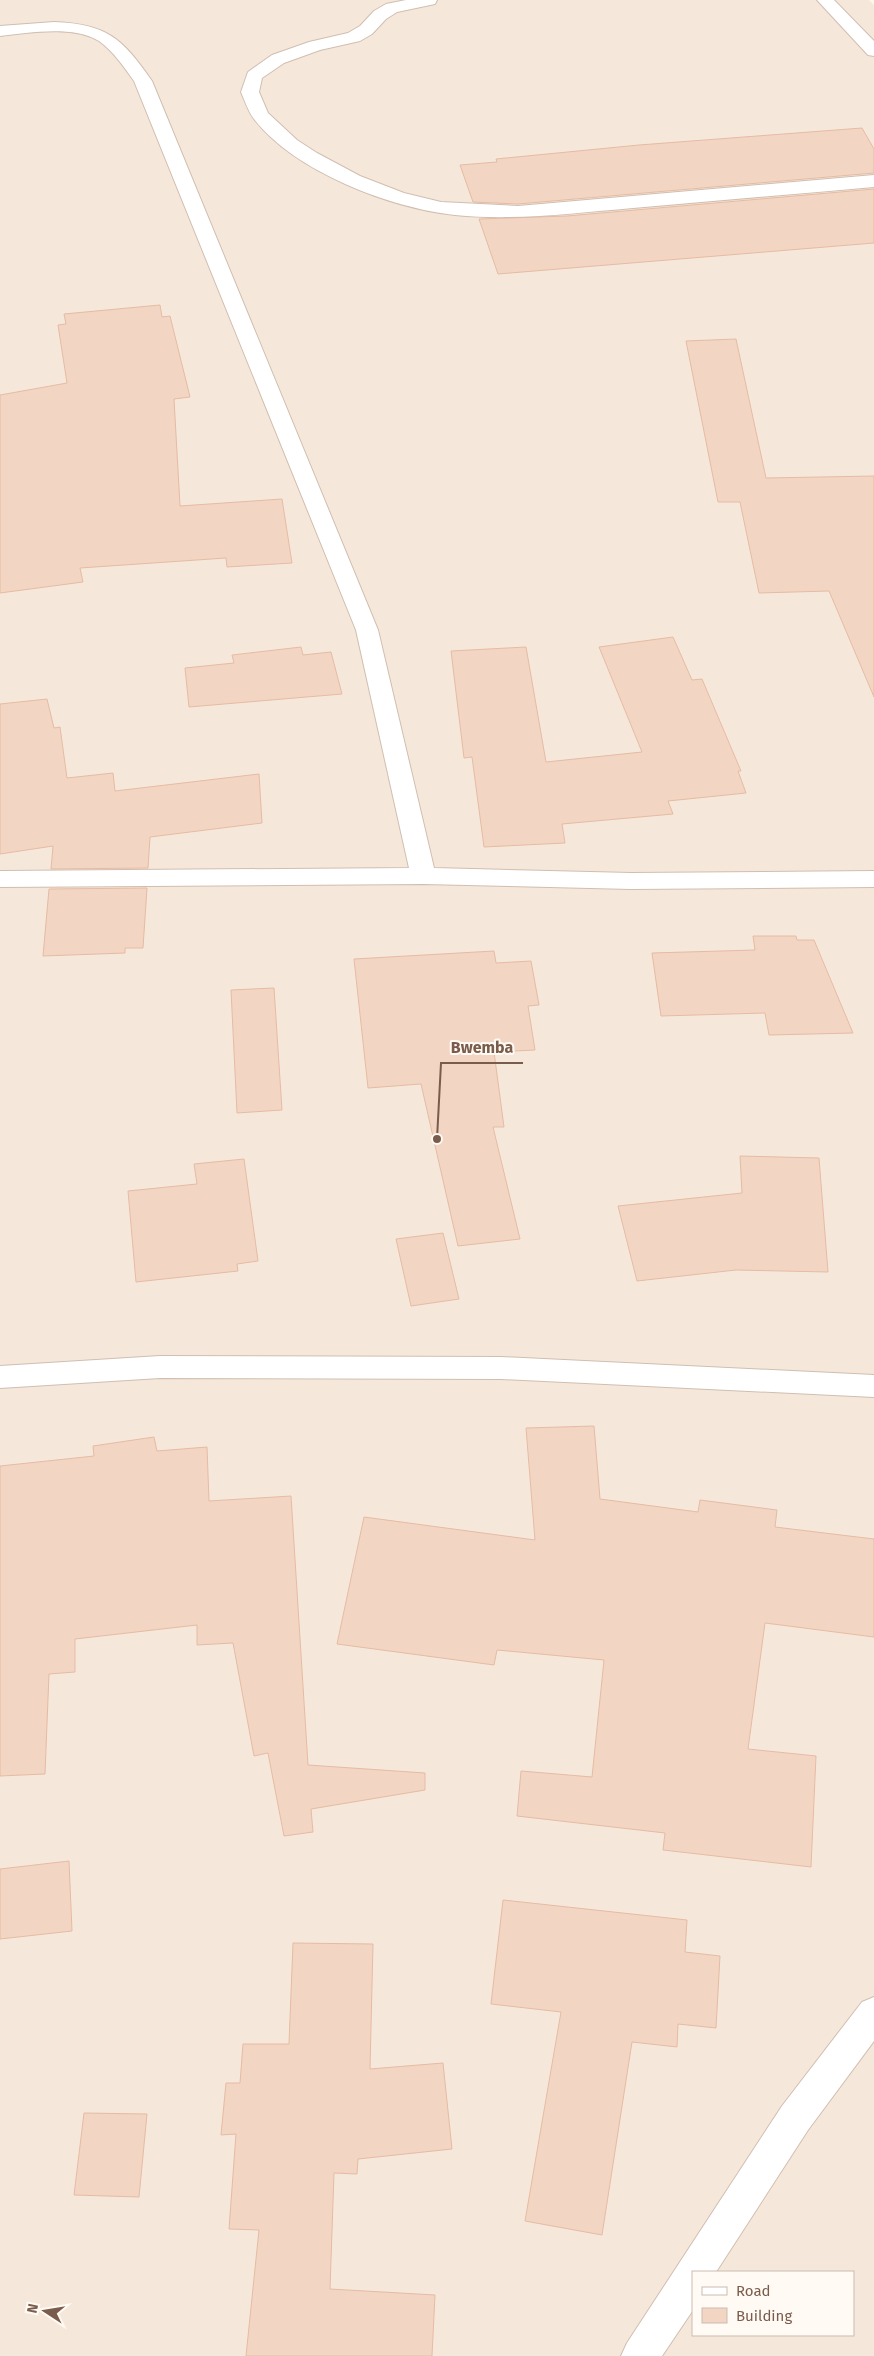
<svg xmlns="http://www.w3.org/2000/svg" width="874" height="2356" viewBox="0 0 874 2356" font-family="'Fira Sans',sans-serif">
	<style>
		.residential { fill: #f5e8da; fill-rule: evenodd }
		.building { fill: #f3d5c3; stroke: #e6bba3 }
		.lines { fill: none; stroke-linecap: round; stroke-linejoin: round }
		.minor-casing { stroke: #d1beb0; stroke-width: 2 }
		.minor { fill: #fff; fill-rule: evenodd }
		.leader { fill: none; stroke: #7a5c4d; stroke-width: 2 }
		.callout-dot { fill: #7a5c4d; stroke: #fffaf3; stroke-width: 2 }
		.callout-label { font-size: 16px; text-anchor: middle; font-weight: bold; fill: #7a5c4d; stroke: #fffaf3; stroke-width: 4; stroke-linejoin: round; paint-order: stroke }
	</style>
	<rect width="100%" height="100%" fill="#fdf6ec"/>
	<!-- residential -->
	<path class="residential" d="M0,0H869L874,5V2356H0ZM693,2272H853V2335H693Z"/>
	<!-- building -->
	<g class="building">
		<path d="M862,128L874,149V173L518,204L473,202L460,165L497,162L496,159L639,145Z"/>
		<path d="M874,189V243L498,274L479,219L567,216Z"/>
		<path d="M160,305L162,317L170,316L190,397L174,399L180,506L282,499L292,563L227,567L226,558L80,568L83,582L0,593V395L67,383L58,325L66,324L64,314Z"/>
		<path d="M736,339L766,478L874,476V697L829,591L759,593L740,502H718L686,341Z"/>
		<path d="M673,637L692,680L702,679L741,771H738L746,793L668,801L673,814L562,824L565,843L484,847L472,757L464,758L451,651L526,647L546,762L642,752L599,647Z"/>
		<path d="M301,647L303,655L331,652L342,694L189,707L185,668L234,663L232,655Z"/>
		<path d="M47,699L54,728L60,727L67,778L113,773L115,791L259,774L262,823L150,837L148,868L51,869L53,846L0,854V704Z"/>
		<path d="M147,888L143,948H125V953L43,956L49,889Z"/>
		<path d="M753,936H796L797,940H814L853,1033L769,1035L765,1013L661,1016L652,953L755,950Z"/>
		<path d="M494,951L496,963L531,961L539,1005L528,1006L535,1050L494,1052L504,1127H493L520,1239L458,1246L421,1084L368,1088L354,959Z"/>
		<path d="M274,988L282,1110L237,1113L231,990Z"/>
		<path d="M740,1156L819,1158L828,1272L736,1270L637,1281L618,1206L742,1193Z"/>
		<path d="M244,1159L258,1261L237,1264L238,1271L136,1282L128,1191L197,1184L194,1164Z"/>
		<path d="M443,1233L459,1299L411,1306L396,1239Z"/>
		<path d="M594,1426L600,1499L698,1512L700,1500L777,1510L775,1527L874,1539V1637L765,1623L748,1749L816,1756L811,1867L663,1850L665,1833L517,1816L521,1771L592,1777L604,1660L497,1650L494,1665L337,1644L364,1517L535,1540L526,1428Z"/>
		<path d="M154,1437L157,1451L207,1447L209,1501L291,1496L308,1765L425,1773V1790L311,1809L313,1832L284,1836L268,1753L254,1756L233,1643L197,1645V1625L75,1639V1672L49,1674L45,1774L0,1776V1466L94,1456L93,1446Z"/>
		<path d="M69,1861L72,1931L0,1939V1869Z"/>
		<path d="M503,1900L687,1920L685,1952L720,1956L716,2028L678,2024L677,2047L632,2042L602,2235L525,2221L561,2012L491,2004Z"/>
		<path d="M293,1943L373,1944L370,2069L443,2063L452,2149L358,2159L357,2174L334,2173L330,2289L435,2295L432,2356H246L259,2230L229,2229L236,2134L221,2135L226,2083H240L243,2044H289Z"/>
		<path d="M84,2113L147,2114L139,2197L74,2195Z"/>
	</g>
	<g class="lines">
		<defs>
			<g id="minor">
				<path d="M406,0H437L435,4L397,12L386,19L372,34L360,41L320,50L284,63L262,78L259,92L268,113L297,140L317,153L360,176L404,193L441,202L518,206L874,175V187C794,194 713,201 633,208C574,213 515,221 455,215C391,208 295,172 254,119C248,111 245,101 241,92L248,72L272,55L309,42L348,33L360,26L374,11L386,4Z"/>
				<path d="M817,0H834L874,41V56L868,55Z"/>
				<path d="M54,22C107,24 122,38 152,81L378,630L434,868L631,873L874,871V887L631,889L423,884L0,887V871L409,868L356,630L134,81C124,67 113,51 99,41C72,25 29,33 0,36V26Z"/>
				<path d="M160,1356L501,1357L874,1375V1397L501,1379L160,1378L0,1388V1366Z"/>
				<path d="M874,1997V2041L808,2130L716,2272H693V2310L662,2356H621L627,2343L782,2106L862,2002Z"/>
			</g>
		</defs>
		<!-- minor casing -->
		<use href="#minor" class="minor-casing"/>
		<!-- minor -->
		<use href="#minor" class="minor"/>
	</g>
	<!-- callouts -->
	<path class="leader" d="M437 1139L441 1063H523"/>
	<circle class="callout-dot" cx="437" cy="1139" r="5"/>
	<g class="callout-label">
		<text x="482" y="1053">Bwemba</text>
	</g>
	<!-- legend -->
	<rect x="692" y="2271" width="162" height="65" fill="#fffaf3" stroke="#cabbb1"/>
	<rect x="702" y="2287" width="25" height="8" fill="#ffffff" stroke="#cabbb1"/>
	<text x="736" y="2296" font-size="15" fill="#7a5c4d">Road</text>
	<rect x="702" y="2308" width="25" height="15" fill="#f3d5c3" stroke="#cabbb1"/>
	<text x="736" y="2321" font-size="15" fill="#7a5c4d">Building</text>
	<!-- north arrow -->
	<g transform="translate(45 2311) rotate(282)" stroke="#fffaf3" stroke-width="4" paint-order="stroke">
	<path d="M0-4L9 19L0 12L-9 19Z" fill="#7a5c4d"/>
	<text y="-8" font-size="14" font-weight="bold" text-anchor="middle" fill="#7a5c4d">N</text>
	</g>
</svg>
